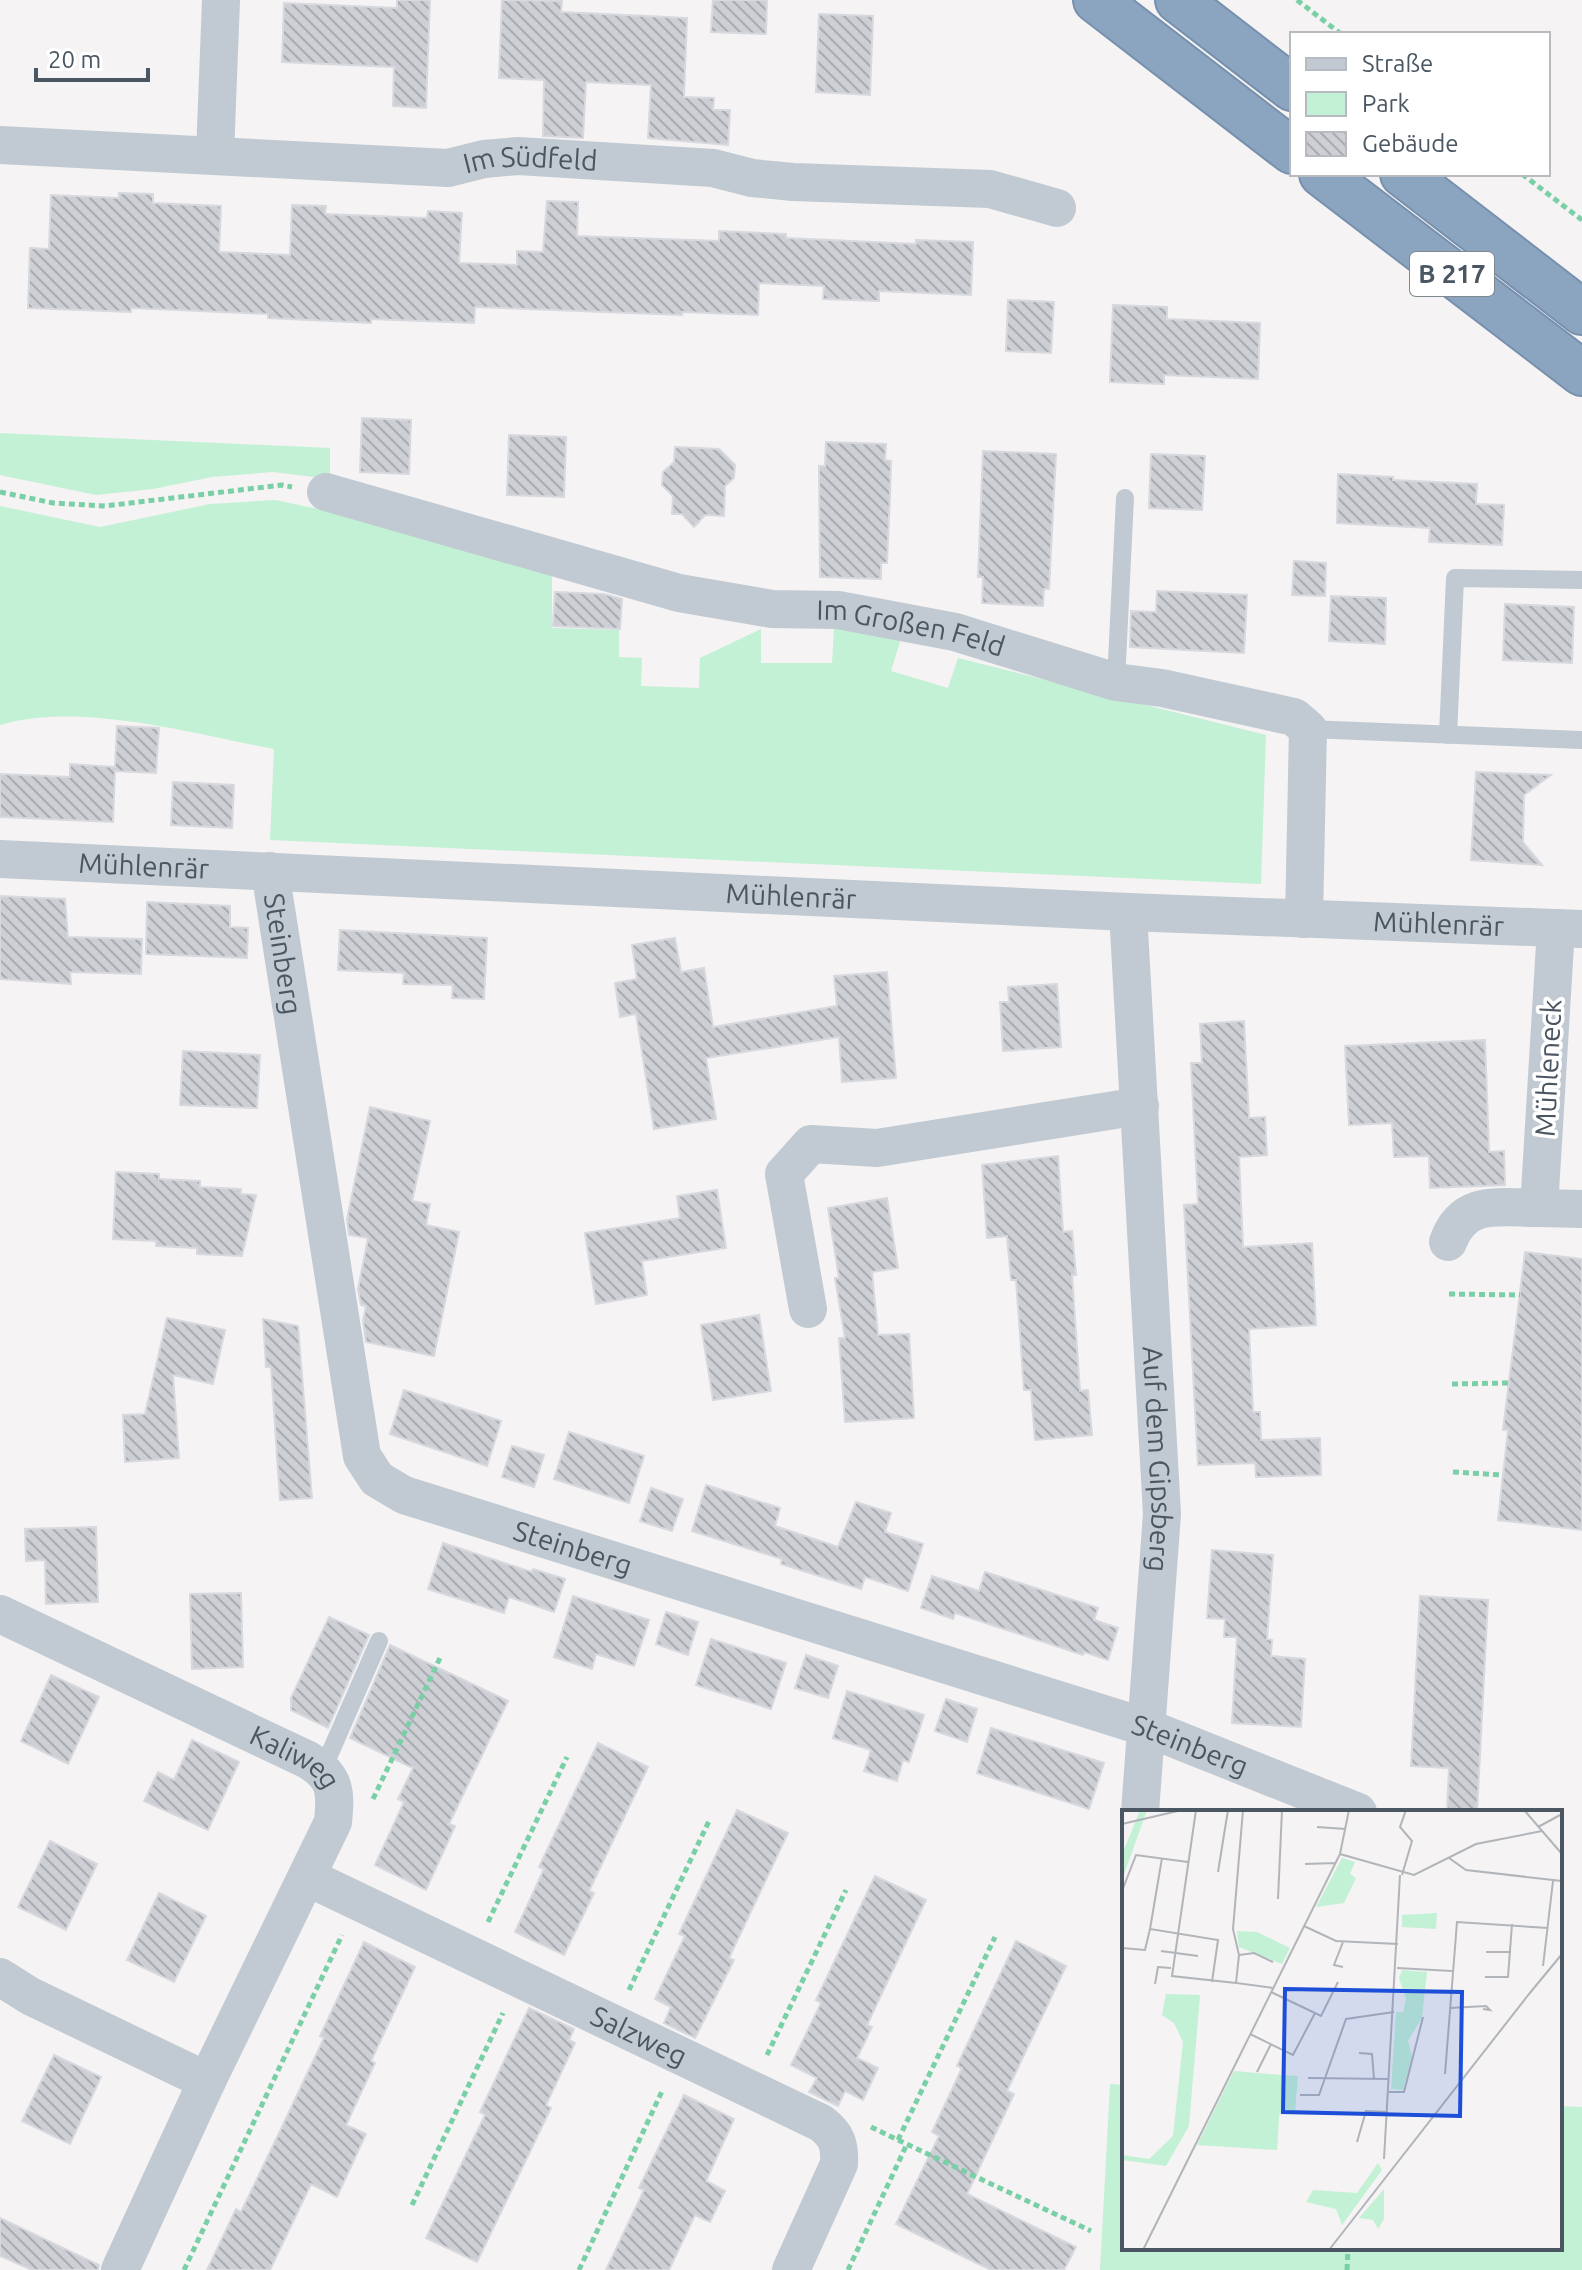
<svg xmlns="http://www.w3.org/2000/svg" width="1582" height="2270" viewBox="0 0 1582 2270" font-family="Ubuntu,sans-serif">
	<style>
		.green { fill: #c3f1d5 }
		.building { fill: url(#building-back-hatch); stroke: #d7d9de; stroke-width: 2 }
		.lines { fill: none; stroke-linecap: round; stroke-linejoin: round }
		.highway-casing { stroke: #7690ad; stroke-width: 48 }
		.path { stroke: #7ad0a6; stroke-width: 5; stroke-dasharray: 6 4; stroke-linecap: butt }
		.lane { stroke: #c1cad2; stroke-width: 18 }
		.street { stroke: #c1cad2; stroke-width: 38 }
		.highway { stroke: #8ba5c1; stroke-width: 44 }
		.labels { text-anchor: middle; stroke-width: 7; stroke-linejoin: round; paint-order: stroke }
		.shield { fill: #fff; stroke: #808990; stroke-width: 2 }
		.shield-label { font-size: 26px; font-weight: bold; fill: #4a5661 }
		.street-label { font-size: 28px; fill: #4a5661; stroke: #fff }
		.inset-road { fill: none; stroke: #b1b4b9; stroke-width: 2 }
		.view { fill: #1d4ed8; fill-opacity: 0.15; stroke: #1d4ed8; stroke-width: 4 }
		.inset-edge { fill: none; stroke: #4a5661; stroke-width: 4 }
	</style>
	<defs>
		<pattern id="building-back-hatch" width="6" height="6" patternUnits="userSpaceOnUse" patternTransform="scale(2)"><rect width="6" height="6" fill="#cdcfd5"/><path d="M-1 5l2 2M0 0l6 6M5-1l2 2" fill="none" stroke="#a8abb0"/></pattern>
	</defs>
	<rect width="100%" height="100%" fill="#f5f3f3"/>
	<!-- green -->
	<g class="green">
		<path d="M0,433L330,448V479L273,472L212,477L153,489L96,495L0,475Z"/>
		<path d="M275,500L347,515L552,574V628L619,630V657L642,658L641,686L699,688L700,658L761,629V663H832L834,629L874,631L901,639L891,671L948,688L958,658L1266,735L1261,884L270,840L274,749C193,734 80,701 0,725V506L100,527L210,504Z"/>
		<path d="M1110,2084L1124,2085V2248H1560V2106L1582,2107V2270H1100Z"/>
	</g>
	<!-- building -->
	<g class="building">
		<path d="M397,0H430L426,108L393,106L394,67L282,62L284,3L397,8Z"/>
		<path d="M502,0L562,1L561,12L687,18L684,97L714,98L713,110H730L728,145L648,138L651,85L586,82L583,138L543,136L544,80L499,78Z"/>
		<path d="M713,0H767L766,34L711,32Z"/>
		<path d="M819,14L873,16L870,95L816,92Z"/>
		<path d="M119,193L153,194V203L221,206L219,252L290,255L292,205L326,206L325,214L427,218L428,211L462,213L459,263L517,265V251L543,252L547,201L578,202L577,236L719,241V231L786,234V238L916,244V240L973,242L971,295L879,291V301L823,299L824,286L759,283L758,315L682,312V315L475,307L474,323L371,319V323L268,318V314L131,308V312L28,308L30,248L49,249L51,195L119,198Z"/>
		<path d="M1008,300L1054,302L1051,353L1006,351Z"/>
		<path d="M1113,305L1167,307V319L1260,323L1258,379L1164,375V384L1110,382Z"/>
		<path d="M362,418L411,420L409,474L360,472Z"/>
		<path d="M509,435L566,437L564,497L507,495Z"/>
		<path d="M826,442L886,444L885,460L891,461L890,496L887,563H881V579L820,577L819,466H825Z"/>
		<path d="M675,447L719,449L735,465L734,478L725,486L724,516L705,515L694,527L682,514H672L673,496L662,485L663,472L674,462Z"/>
		<path d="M983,451L1056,454L1049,589H1044L1043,606L982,603L983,577H978Z"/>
		<path d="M1151,454L1205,456L1202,510L1149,508Z"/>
		<path d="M1338,474L1393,477V480L1477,484L1476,504L1504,505L1502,545L1429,542L1430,528L1337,523Z"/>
		<path d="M1294,561L1326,563L1325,596L1292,595Z"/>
		<path d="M1157,591L1247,595L1244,653L1130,647L1131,611L1156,612Z"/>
		<path d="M555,592L604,594L622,599L620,629L553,626Z"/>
		<path d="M1331,596L1386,598L1385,644L1329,641Z"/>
		<path d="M1505,604L1574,607L1572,663L1503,660Z"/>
		<path d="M117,726L159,728L156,773L115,771L113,822L0,817V774L70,777V764L115,767Z"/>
		<path d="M1476,772L1551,775L1524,795L1523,842L1542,865L1471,860Z"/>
		<path d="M173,782L234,785L232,828L171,825Z"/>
		<path d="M0,896L65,899L68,937L142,939L141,974L70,972L71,984L0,979Z"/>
		<path d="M147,902L230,906V927L248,928L247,958L146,954Z"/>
		<path d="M340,930L487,938L484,999L452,998L453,985L403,984L404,973L338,970Z"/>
		<path d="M675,938L681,972L704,968L713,1027L837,1006L834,976L887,972L896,1078L842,1082L839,1037L706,1058L716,1119L654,1129L636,1014L620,1017L615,983L637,979L632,945Z"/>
		<path d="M1057,984L1061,1047L1003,1051L1000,1002H1009L1008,987Z"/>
		<path d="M1244,1021L1249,1118L1265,1117L1267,1155L1239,1157L1243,1247L1312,1243L1316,1325L1249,1329L1253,1412H1260L1261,1440L1320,1438L1321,1475L1256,1477L1255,1463L1198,1465L1184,1205L1198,1204L1191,1063H1202L1200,1024Z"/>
		<path d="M1485,1040L1489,1152L1504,1151L1505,1185L1430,1188L1429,1156L1394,1157L1392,1123L1349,1125L1345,1046Z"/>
		<path d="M183,1051L260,1055L257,1108L180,1105Z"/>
		<path d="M370,1107L430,1121L412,1201L430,1204L426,1225L459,1232L434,1356L366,1342L363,1321L366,1306L361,1305L358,1289L368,1238L349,1235L347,1219Z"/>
		<path d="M1058,1156L1063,1232L1072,1231L1076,1275H1072L1080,1391L1088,1390L1092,1435L1035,1440L1031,1390H1024L1016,1280H1011L1007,1236L987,1238L982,1165Z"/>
		<path d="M116,1172L159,1174V1179L200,1181V1187L241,1189V1194L256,1195L242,1256L197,1254V1248L156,1246V1241L113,1239Z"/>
		<path d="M717,1190L726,1248L642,1261L647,1295L596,1304L585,1233L680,1218L677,1196Z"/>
		<path d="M887,1198L898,1268L872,1272L878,1335L909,1334L914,1418L845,1422L839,1338H845L835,1278H839L828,1208Z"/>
		<path d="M1525,1252L1582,1259V1530L1498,1520L1508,1430H1503Z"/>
		<path d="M759,1315L771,1391L713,1400L701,1325Z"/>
		<path d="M167,1318L225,1330L213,1384L173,1375L179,1458L125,1462L123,1415L145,1414Z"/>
		<path d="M263,1319L298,1326L312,1498L280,1500L271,1367H266Z"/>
		<path d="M404,1390L501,1421L487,1466L390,1434Z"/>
		<path d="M569,1432L644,1456L629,1503L554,1479Z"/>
		<path d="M512,1446L544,1455L534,1487L502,1477Z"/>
		<path d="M706,1485L780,1508L775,1526L838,1547L856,1502L891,1513L885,1532L923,1544L908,1591L865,1577L861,1589L781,1564L782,1559L692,1531Z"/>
		<path d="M651,1488L683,1499L672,1531L640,1521Z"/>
		<path d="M96,1527L98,1602L46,1604L45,1560L26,1561L25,1529Z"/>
		<path d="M443,1543L532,1572L533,1569L565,1579L554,1612L509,1597L504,1613L428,1589Z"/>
		<path d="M1212,1550L1273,1555L1267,1639L1272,1640L1271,1656L1305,1659L1301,1727L1232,1723L1237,1637H1224L1225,1619L1207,1618Z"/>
		<path d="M985,1572L1098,1608L1094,1620L1118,1628L1108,1660L1084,1652L1083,1655L955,1613L953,1619L921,1608L932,1576L979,1591Z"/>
		<path d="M241,1593L243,1667L192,1669L190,1594Z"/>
		<path d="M573,1596L649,1620L634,1666L596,1654L592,1669L554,1657Z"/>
		<path d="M1420,1596L1488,1600L1477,1812H1447L1449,1768L1411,1766Z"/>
		<path d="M666,1612L698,1622L688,1655L656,1644Z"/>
		<path d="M329,1617L369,1635L328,1728L291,1710V1698Z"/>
		<path d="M711,1639L786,1663L771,1709L696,1685Z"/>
		<path d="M390,1645L508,1701L449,1824L455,1826L426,1890L375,1865L404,1802L398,1799L413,1768L350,1738Z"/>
		<path d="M806,1655L838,1666L828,1698L795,1688Z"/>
		<path d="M51,1675L99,1697L68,1764L21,1741Z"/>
		<path d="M847,1691L924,1715L909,1762L903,1760L897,1781L864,1771L871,1750L833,1738Z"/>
		<path d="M946,1699L977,1709L967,1742L935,1731Z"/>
		<path d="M991,1728L1104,1763L1089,1809L977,1773Z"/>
		<path d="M192,1740L239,1762L208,1830L144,1801L158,1772L174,1780Z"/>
		<path d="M598,1743L648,1767L589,1891L594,1893L564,1955L515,1932L544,1869L539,1867Z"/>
		<path d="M737,1810L788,1833L729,1958L734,1960L695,2038L664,2023L671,2007L655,1999L685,1936L679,1934Z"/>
		<path d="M50,1841L97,1864L66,1930L18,1907Z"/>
		<path d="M875,1876L926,1900L867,2025L872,2027L857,2058L878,2068L863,2100L845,2091L838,2106L809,2092L817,2078L791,2065L821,2003L816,2000Z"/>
		<path d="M159,1893L206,1916L174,1982L127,1960Z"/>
		<path d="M1016,1941L1066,1966L1007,2091L1014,2094L967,2194L1076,2247L1064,2270H991L896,2224L939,2136L932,2132L962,2068L957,2066Z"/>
		<path d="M364,1942L415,1967L371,2061L375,2063L346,2125L366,2134L337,2197L311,2184L270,2270H207L236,2209L241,2212L280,2131L324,2038L320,2036Z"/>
		<path d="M529,2008L574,2029L569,2040L575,2043L546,2105L551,2108L477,2262L426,2238L485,2115L480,2112Z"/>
		<path d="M54,2055L101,2077L70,2144L22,2121Z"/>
		<path d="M684,2095L734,2119L706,2181L725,2191L710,2222L695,2215L669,2270H606L644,2190L639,2188Z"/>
		<path d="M0,2218L99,2265L98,2270H32L0,2256Z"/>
	</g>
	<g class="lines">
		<defs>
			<g id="highway">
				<path d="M1096,0L1292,151"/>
				<path d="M1178,0L1292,88"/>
				<path d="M1322,174L1582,373"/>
				<path d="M1403,174L1582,312"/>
			</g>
		</defs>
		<!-- highway casing -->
		<use href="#highway" class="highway-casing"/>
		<!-- path -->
		<g class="path">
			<path d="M1297,0L1341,34"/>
			<path d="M1522,174L1582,220"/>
			<path d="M0,492L53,503L105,506L282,485L292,487"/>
			<path d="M1449,1294L1520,1295"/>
			<path d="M1452,1384L1509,1383"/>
			<path d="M1453,1472L1503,1475"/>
			<path d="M373,1799L440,1658"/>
			<path d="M488,1922L567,1757"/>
			<path d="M629,1990L709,1821"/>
			<path d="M767,2055L846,1890"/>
			<path d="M871,2127L898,2140L995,1937"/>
			<path d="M898,2140L1091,2231"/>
			<path d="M412,2205L503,2013"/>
			<path d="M184,2270L342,1935"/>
			<path d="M579,2270L663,2089"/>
			<path d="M848,2270L907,2144"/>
			<path d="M1347,2270L1348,2248"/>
		</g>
		<!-- lane -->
		<g class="lane">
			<path d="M1116,682L1125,498"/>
			<path d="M1308,729L1582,740"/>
			<path d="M1448,735L1455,578L1582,580"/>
			<path d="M323,1769L379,1641"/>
		</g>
		<!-- street -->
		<g class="street">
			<path id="s1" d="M0,145L448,168L484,159L518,156L713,168L752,178L793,182L990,189L1057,208"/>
			<path d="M215,155L221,0"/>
			<path id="s2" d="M326,492L679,593L772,609L838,610L955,632L1116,682L1162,688L1294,717L1308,729L1304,919"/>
			<path id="s3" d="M0,859L1128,912L1582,929"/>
			<path id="s4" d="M270,871L362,1456L377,1479L404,1495L1145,1727L1358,1812"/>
			<path id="s5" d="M1128,912L1162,1514L1140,1812"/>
			<path d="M1556,928L1539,1208L1582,1209"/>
			<path d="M1448,1242C1464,1198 1500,1208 1539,1208"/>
			<path d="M808,1309L784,1174L811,1144L877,1148L1140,1106"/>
			<path id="s6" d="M0,1614L308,1760C336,1777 336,1792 333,1822L207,2081L120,2270"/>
			<path id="s7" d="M307,1877L821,2123C837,2135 840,2145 839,2164L791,2270"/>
			<path d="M0,1977L30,1996L207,2081"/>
		</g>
		<!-- highway -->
		<use href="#highway" class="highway"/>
	</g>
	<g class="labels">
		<!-- shield labels -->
		<rect class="shield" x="1410" y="252" width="84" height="44" rx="6"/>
		<g class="shield-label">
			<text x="1452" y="283">B 217</text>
		</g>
		<!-- street labels -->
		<g class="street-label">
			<text dy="10" stroke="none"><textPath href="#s1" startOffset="532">Im Südfeld</textPath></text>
			<text dy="10" stroke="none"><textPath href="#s2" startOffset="602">Im Großen Feld</textPath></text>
			<text dy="10" stroke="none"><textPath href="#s3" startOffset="144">Mühlenrär</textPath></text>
			<text dy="10" stroke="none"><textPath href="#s3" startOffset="792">Mühlenrär</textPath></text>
			<text dy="10" stroke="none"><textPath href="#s3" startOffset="1440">Mühlenrär</textPath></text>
			<text dy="10" stroke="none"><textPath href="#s4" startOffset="84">Steinberg</textPath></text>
			<text transform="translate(1548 1068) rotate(-87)" y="10">Mühleneck</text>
			<text dy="10" stroke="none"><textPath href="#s5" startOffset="548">Auf dem Gipsberg</textPath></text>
			<text dy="10" stroke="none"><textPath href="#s4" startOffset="828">Steinberg</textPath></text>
			<text dy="10" stroke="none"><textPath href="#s4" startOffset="1476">Steinberg</textPath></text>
			<text dy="10" stroke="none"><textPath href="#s6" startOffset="328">Kaliweg</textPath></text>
			<text dy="10" stroke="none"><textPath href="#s7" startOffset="368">Salzweg</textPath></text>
		</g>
	</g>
	<!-- overview -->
	<g transform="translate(1122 1810)">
		<rect width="440" height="440" fill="#f5f3f3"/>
		<path d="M18,0H25L0,70V45ZM220,48L233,52L228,64L234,68L222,93L194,97ZM315,103L314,119L280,117V105ZM115,121L135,122L168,138L160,154L117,137ZM280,160L305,162L300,208L286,231L290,246L281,280L269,279L274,202H281L284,189L277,168ZM44,184L78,185L67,316L44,356L0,350V345L27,349L51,326L61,232L52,213L40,205ZM160,265L176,266L173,304L157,303ZM256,353L260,360L220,415L214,399L184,392L191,380L235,383ZM262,379V409L256,419L251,410L237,408Z" fill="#c3f1d5"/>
		<path d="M112,261L160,265L155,340L75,335Z" fill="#c3f1d5"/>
		<path class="inset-road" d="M74,0L50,166L114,173M121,0L111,119L117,145L114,173L151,178M402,0L440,44M0,14L60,0M195,17L224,19M416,17L440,4M218,44L292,65L354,34L420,21M40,48L28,119L96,130L90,172M327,48L344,60L440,71M183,54L214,53M96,62L106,0M280,65L290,31L278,17L284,0M0,81L14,45L66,52M156,89L160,0M182,116L214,131L276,134M0,138L23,140L28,119M39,141L76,146M364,142H389M117,145L132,143L151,152M421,156L431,71M221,157L212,155L221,132M275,158L330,161M363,167H386L390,114M33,174L36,157L49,158M149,182L199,206L216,172M407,184L440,144M328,198L364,196L368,200L361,199M128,224L171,245L193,203M237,243L250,244L252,269M135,262L149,234M323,264L335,112L426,118M186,268L267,269M267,282H282L301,207M178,285H197L224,209L272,202M235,332L244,301L266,302M262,349L278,65M21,440L218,44L227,0M207,440L407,184"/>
		<path class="view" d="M163,179L340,182L338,306L161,302Z"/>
		<rect width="440" height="440" class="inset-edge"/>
	</g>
	<!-- legend -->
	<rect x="1290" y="32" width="260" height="144" fill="#ffffff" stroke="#b7bbc0" stroke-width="2"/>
	<rect x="1306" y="58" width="40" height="12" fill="#c1cad2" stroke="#b7bbc0" stroke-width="2"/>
	<text x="1362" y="72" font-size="24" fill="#4a5661">Straße</text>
	<rect x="1306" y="92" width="40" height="24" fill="#c3f1d5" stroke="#b7bbc0" stroke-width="2"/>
	<text x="1362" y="112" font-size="24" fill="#4a5661">Park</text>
	<rect x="1306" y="132" width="40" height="24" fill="url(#building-back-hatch)" stroke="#b7bbc0" stroke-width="2"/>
	<text x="1362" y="152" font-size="24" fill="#4a5661">Gebäude</text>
	<!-- scale -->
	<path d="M36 68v12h112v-12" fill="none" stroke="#4a5661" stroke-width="4"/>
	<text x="48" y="68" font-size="24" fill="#4a5661" stroke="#ffffff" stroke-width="6" paint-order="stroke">20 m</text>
</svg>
